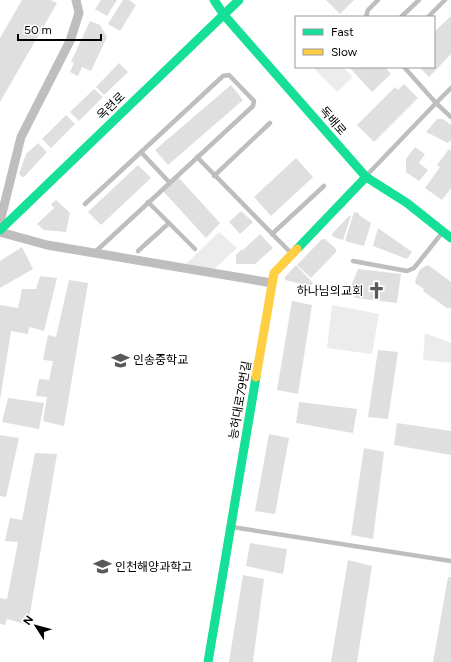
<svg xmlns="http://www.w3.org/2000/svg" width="451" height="662" viewBox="0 0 451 662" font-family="Figtree,'Noto Sans KR',sans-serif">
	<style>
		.green { fill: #ececec }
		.building { fill: #dfdfdf }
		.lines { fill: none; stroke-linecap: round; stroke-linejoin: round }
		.lane { stroke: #bebebe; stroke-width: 4.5 }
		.street { stroke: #bebebe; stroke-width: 9 }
		.fast { stroke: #16e098; stroke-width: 9 }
		.slow { stroke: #ffcf43; stroke-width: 9 }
		.labels { text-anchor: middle; stroke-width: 3; stroke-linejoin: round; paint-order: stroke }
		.street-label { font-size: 12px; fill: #000; stroke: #fff }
		.poi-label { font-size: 12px; fill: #000; stroke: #fff; text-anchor: start }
	</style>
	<rect width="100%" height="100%" fill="#fff"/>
	<!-- green -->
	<g class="green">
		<path d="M313,67H343L353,77L337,92Z"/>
		<path d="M219,232L237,248L214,269L186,264Z"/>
		<path d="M332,305L379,314L372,354L327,348Z"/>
		<path d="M425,333L451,343V363L423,360Z"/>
	</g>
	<!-- building -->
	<g class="building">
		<path d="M22,0H51L57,3L0,102V38Z"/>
		<path d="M101,0H117L107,16L95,9Z"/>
		<path d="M123,0H129L136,5L120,31L108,24Z"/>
		<path d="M326,0H354L340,14Z"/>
		<path d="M451,16V54L429,77L419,67H434V32Z"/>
		<path d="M90,21L100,25L107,37L91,71L82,67L78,76L70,72L74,63L71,62Z"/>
		<path d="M119,63L128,72L104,95L96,87Z"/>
		<path d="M349,67H385L391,74L372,92Z"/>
		<path d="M404,84L418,98L374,142L357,125L395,87L398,90Z"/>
		<path d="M231,85L243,100L168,165L155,150Z"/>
		<path d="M94,89L103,97L79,121L70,112Z"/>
		<path d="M66,115L75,124L51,148L42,139Z"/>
		<path d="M437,119H443L451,125V140L448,143L426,132Z"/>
		<path d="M38,143L47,152L24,177H22L19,174L26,154Z"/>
		<path d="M415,147L425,154L419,163L428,170L419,181L406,172V159Z"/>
		<path d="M449,149L451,151V188L442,200L425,188L440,167L437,165Z"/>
		<path d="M296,158L313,177L271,216L254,197Z"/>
		<path d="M138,165L151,178L101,225L88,212Z"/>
		<path d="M178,177L220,223L206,238L163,191Z"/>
		<path d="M56,200L70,213L66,232L44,230L37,224L54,208L51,204Z"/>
		<path d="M241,211L253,222L240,234L229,222Z"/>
		<path d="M354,212L359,213V215L371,223L364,246L345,241Z"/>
		<path d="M349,216H351L343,240L333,237L332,234Z"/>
		<path d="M378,228L412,252L407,259L373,246Z"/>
		<path d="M260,234L273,248L255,264H236V255L242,249L243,250Z"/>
		<path d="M322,239H325L336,249V252L311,278L297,265Z"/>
		<path d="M22,247L33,269L0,288V261Z"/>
		<path d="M296,265L313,283L310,286L285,280V277Z"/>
		<path d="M428,265L451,282V308H447L423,291L424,289L415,283L416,279L419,271L422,268Z"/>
		<path d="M358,269L401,274L397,303L355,298L352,284Z"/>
		<path d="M40,276L57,278L44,331L29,327L28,334L11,331L0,400V305L18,308L22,289H36Z"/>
		<path d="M69,280L88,283L64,426L43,421L47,397L36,396L39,379L49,380L53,361L43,360L48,335L56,337Z"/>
		<path d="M292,301L312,305L298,394L277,390Z"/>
		<path d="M378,350L398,352L388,419L368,417Z"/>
		<path d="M8,398L44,403L39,429L2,422Z"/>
		<path d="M299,402L357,409L353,433L296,423Z"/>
		<path d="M397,423L451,431V455L394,445Z"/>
		<path d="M269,434L289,438L275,514L255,511Z"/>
		<path d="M0,435L19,438L6,497L0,496Z"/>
		<path d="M364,448L384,452L373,539L351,535Z"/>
		<path d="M35,453L57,454L28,625L7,619L5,625L0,624V598L7,599L18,542L5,541L10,518L22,520Z"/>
		<path d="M250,543L287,549L283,574L246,566Z"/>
		<path d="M348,560L372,566L357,662H331Z"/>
		<path d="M243,575L264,579L253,662H229Z"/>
		<path d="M448,577H451V662H433Z"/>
	</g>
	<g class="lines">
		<!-- lane -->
		<g class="lane">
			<path d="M366,17L368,10L378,0"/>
			<path d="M401,17L419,0"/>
			<path d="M428,17L445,0"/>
			<path d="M404,67L436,103L451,88"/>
			<path d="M141,152L169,182"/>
			<path d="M197,157L291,253"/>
			<path d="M367,175L436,103L451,117"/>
			<path d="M214,176L270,123"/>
			<path d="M148,202L195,249"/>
			<path d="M85,204L223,76L229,75L254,101L253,106L94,253"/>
			<path d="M272,234L324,186"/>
			<path d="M138,251L169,223"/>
			<path d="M353,261L407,271L414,268L442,233"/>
			<path d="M232,527L451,561"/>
		</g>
		<!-- street -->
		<g class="street">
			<path d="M0,222L21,137L70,41L79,13L76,0"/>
			<path d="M0,232L47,245L272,283"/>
		</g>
		<!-- fast -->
		<g class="fast">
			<path d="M214,0L224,15L366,177L407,203L451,238"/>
			<path d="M0,230L239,0"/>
			<path d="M297,249L366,177"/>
			<path d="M208,662L256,377"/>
		</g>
		<!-- slow -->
		<path class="slow" d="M256,377L274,273L297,249"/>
	</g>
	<!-- icons -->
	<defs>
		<symbol id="church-bare" viewBox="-9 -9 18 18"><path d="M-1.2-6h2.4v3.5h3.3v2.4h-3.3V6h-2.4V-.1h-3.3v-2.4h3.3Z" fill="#595959" stroke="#fff" stroke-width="2.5" paint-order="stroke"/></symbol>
		<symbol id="school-bare" viewBox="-9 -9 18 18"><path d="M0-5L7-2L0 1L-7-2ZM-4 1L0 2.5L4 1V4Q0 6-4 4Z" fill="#595959" stroke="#fff" stroke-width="2.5" paint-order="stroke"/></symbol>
	</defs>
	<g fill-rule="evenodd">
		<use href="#church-bare" x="364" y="278" width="25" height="25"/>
		<use href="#school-bare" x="108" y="348" width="25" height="25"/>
		<use href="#school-bare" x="90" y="554" width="25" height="25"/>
	</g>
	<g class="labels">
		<!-- street labels -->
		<g class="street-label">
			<text transform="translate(111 106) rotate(-44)" y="4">옥련로</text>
			<text transform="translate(333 121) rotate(49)" y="4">독배로</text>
			<text transform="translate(240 400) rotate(-80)" y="4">능허대로79번길</text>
		</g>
		<!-- poi labels -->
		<g class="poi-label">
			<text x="363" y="295" text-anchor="end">하나님의교회</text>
			<text x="133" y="364">인송중학교</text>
			<text x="115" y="571">인천해양과학고</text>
		</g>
	</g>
	<!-- legend -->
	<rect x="295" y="16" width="140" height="52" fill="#ffffff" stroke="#999999"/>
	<rect x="303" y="29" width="20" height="6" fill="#16e098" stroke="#999999"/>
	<text x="331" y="36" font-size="12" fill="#000000">Fast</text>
	<rect x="303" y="49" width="20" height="6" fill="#ffcf43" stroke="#999999"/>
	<text x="331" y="56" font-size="12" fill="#000000">Slow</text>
	<!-- north arrow -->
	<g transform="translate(36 626) rotate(306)" stroke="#ffffff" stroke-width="3" paint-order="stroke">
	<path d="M0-3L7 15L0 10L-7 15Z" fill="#000000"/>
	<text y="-6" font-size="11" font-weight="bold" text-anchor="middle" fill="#000000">N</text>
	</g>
	<!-- scale -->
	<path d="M18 34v6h83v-6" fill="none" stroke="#000000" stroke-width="2"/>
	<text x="24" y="34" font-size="12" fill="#000000" stroke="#ffffff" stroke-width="3" paint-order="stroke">50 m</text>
</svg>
